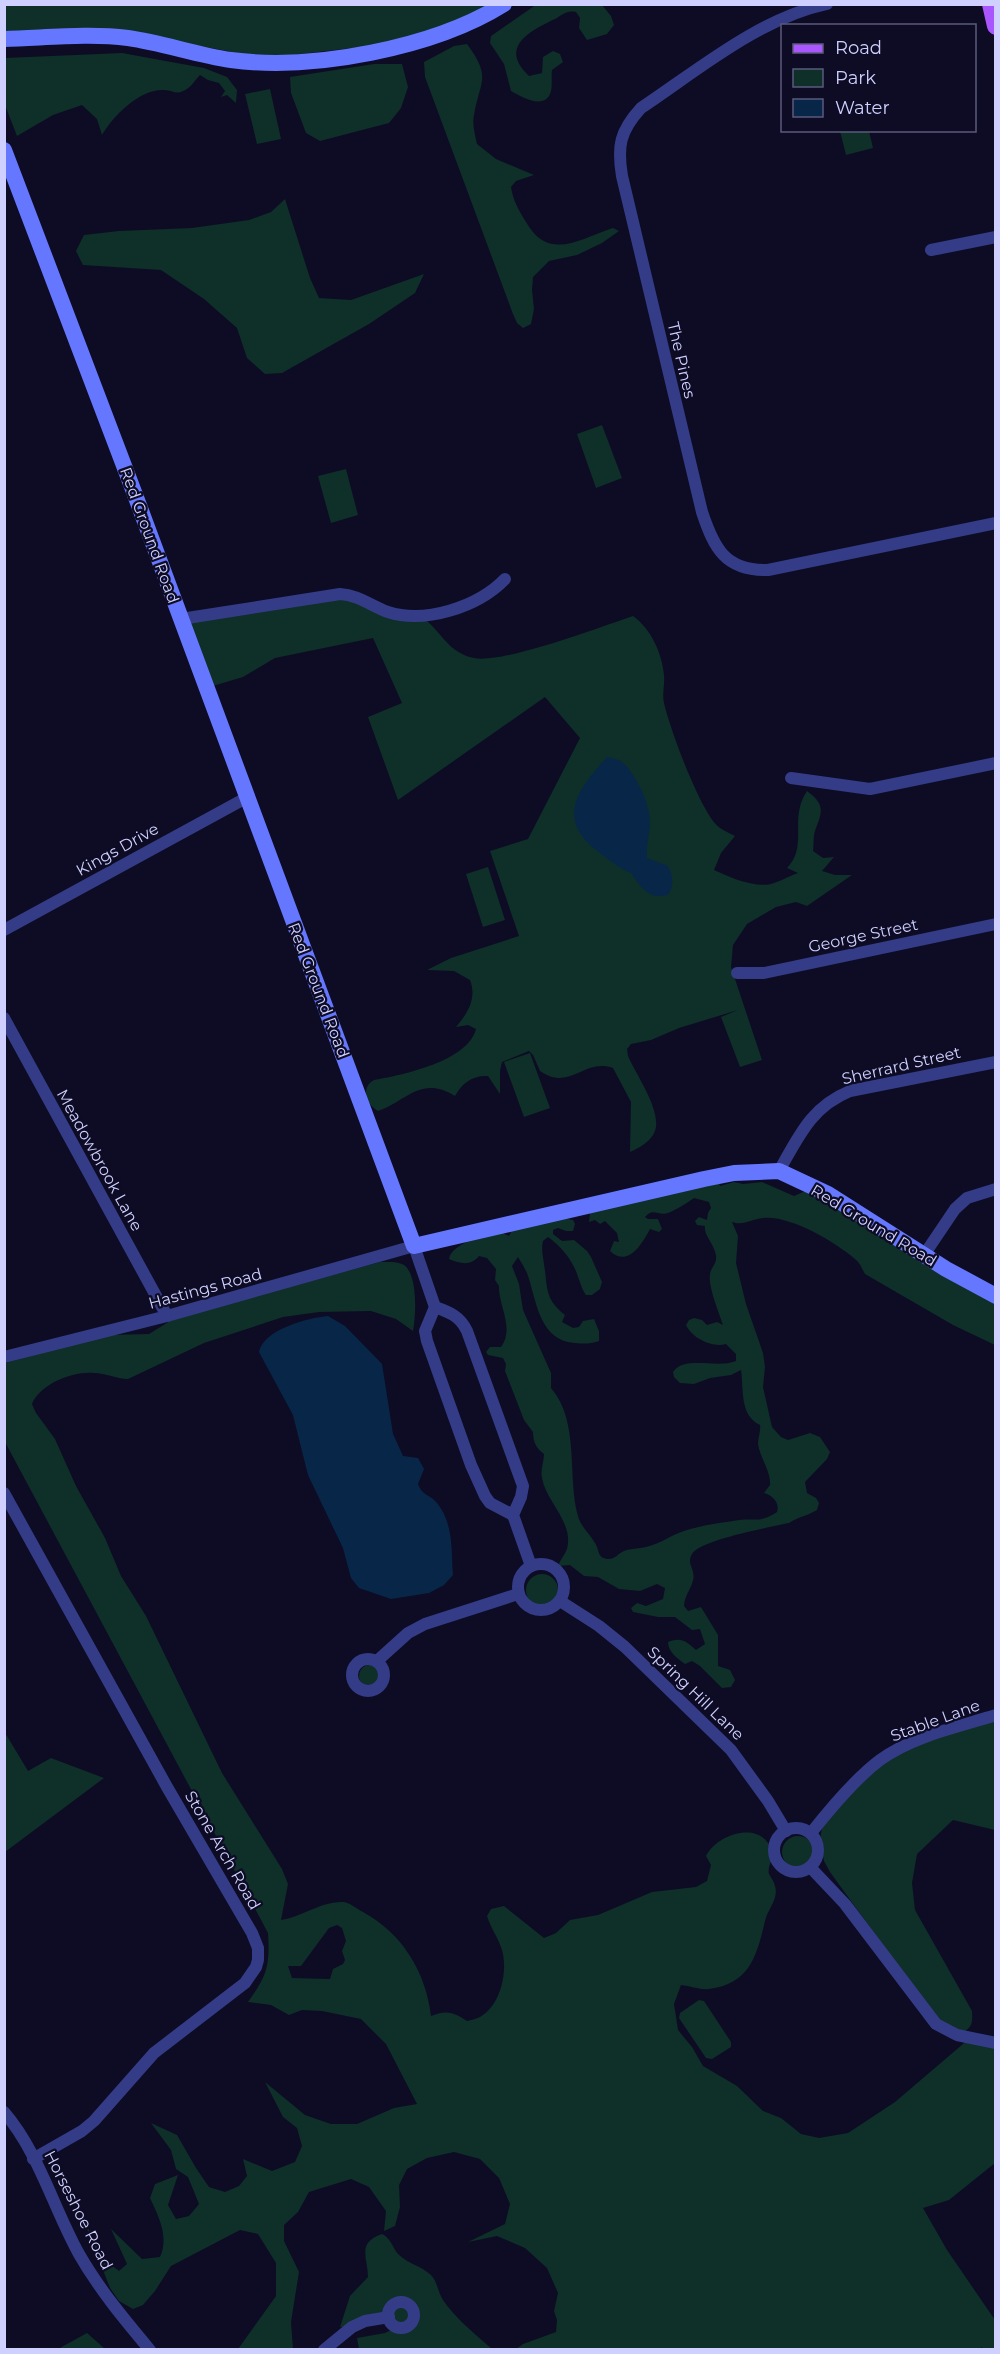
<svg xmlns="http://www.w3.org/2000/svg" width="1000" height="2354" viewBox="0 0 1000 2354" font-family="Montserrat,sans-serif">
	<style>
		.green { fill: #0f2f29; fill-rule: evenodd }
		.water { fill: #082748 }
		.lines { fill: none; stroke-linecap: round; stroke-linejoin: round }
		.street { stroke: #343c87; stroke-width: 12 }
		.secondary { stroke: #67f; stroke-width: 16 }
		.primary { stroke: #aa56ff; stroke-width: 18 }
		.labels { text-anchor: middle; stroke-width: 4.5; stroke-linejoin: round; paint-order: stroke }
		.street-label { font-size: 16px; fill: #cfd0ff; stroke: #0d0c24 }
	</style>
	<rect width="100%" height="100%" fill="#0d0c24"/>
	<!-- green -->
	<g class="green">
		<path d="M537,4L602,5L611,16L614,25L607,34L587,40L579,28L580,18L576,12C566,10 563,15 555,19C530,31 498,47 529,76L542,73L543,57L553,51L560,54L563,62L552,70C551,77 553,87 550,94C543,110 520,96 511,91L504,64L490,43L491,36Z"/>
		<path d="M4,5H490L442,30L370,46L265,58L167,40L5,32Z"/>
		<path d="M467,44C492,78 480,80 474,115C472,124 475,135 477,144L496,159L534,175L516,181L511,187C513,200 519,211 526,222C549,262 579,239 613,228L619,231L602,243L577,255L549,261L533,277L532,290L534,309L531,324L523,328L517,323L513,314L425,77L424,62L454,46Z"/>
		<path d="M122,53L204,68L227,77L237,90L236,103L227,95L221,97L225,91L219,83L208,80L200,75C195,80 190,89 183,91C176,95 172,90 165,90C140,88 113,116 102,135L97,119L82,105L53,115L17,136L5,105V58Z"/>
		<path d="M374,64H402L408,87L401,108L389,123L320,141L306,133L291,93L290,77Z"/>
		<path d="M270,89L281,139L257,144L245,94Z"/>
		<path d="M840,131H869L873,148L846,155Z"/>
		<path d="M285,199L310,278L319,298L351,300L424,274L415,293L369,324L282,373L265,374L247,358L237,328L204,299L161,270L83,265L76,251L84,235L119,231L192,228L249,220L271,212Z"/>
		<path d="M602,425L622,478L596,488L577,434Z"/>
		<path d="M346,469L358,515L331,523L318,476Z"/>
		<path d="M331,595C351,599 370,604 390,608C398,610 408,611 416,614C439,624 444,652 474,658C503,664 600,627 633,616C651,629 662,653 664,675C665,684 662,694 664,703C671,732 696,798 713,821C719,829 727,832 735,836L721,853L714,870C729,877 754,888 771,884C779,882 789,876 798,873L787,868C809,845 788,820 807,791C826,805 822,812 815,831C813,837 814,845 813,851L823,858L834,857L822,871L835,875H852L807,906L796,902L776,907L747,924L733,945L731,967L762,1060L740,1067L721,1017L738,1010L679,1028L651,1040L631,1044L627,1049L628,1056C636,1075 666,1116 653,1135C648,1143 639,1148 630,1152L631,1102L613,1068C583,1058 571,1092 540,1071L533,1055L529,1051L502,1062L500,1071V1094L488,1076C473,1075 462,1083 455,1096C421,1075 407,1101 378,1111C365,1104 361,1087 374,1080C403,1075 468,1061 476,1029L468,1025L456,1027C468,1013 477,998 470,980L454,971L427,970L451,958L519,936L490,851L528,839L580,738L545,697L398,800L368,717L402,703L373,638L275,658L243,677L206,688L181,619Z"/>
		<path d="M488,867L505,920L483,927L466,874Z"/>
		<path d="M530,1053L550,1108L524,1117L504,1062Z"/>
		<path d="M734,1182L743,1184L762,1182L794,1196L810,1189L995,1303V1345L953,1325L865,1274C862,1269 860,1263 855,1259C835,1242 790,1215 763,1218C751,1219 744,1226 732,1222L738,1236L736,1263L746,1304L763,1353L765,1367L763,1387L772,1427L781,1437L788,1440L810,1433L820,1437L830,1452L827,1459L805,1482L807,1493L816,1498L819,1503L817,1510C807,1516 798,1517 789,1523C771,1527 700,1540 692,1554C686,1564 696,1570 693,1580C691,1590 685,1594 684,1606L688,1611L701,1607L718,1635V1666L730,1670L735,1680L731,1687L722,1688L700,1666L692,1661L685,1664C678,1659 668,1652 668,1642C681,1637 686,1641 696,1650L705,1644L700,1629L692,1630L675,1617H658L633,1612L631,1608L637,1603L646,1606L663,1599L665,1588L657,1584L640,1591L619,1589L598,1577L584,1576L570,1565L558,1566C560,1560 565,1554 567,1549C574,1522 546,1502 542,1478C540,1470 544,1462 544,1454C536,1448 533,1442 533,1432L524,1420L505,1371L506,1364L503,1358L488,1355L486,1352L490,1347H501C515,1328 498,1305 499,1286L495,1280L496,1269L487,1258L479,1256C471,1266 461,1264 449,1259C452,1243 485,1235 499,1231L509,1236L513,1228L564,1218L573,1220L575,1224L573,1231H566L558,1228L553,1230V1234L562,1241L574,1240L587,1251L591,1257L602,1282L600,1289L592,1295H586C581,1288 581,1284 578,1277C574,1262 561,1246 548,1237L543,1241C541,1250 543,1255 544,1264C548,1288 544,1298 565,1315L562,1322L573,1328L579,1327L583,1321L594,1319L599,1331V1341C590,1344 584,1344 575,1343C541,1341 537,1305 529,1279C527,1271 522,1264 518,1257L512,1266L519,1284L523,1310L551,1373V1388C580,1421 567,1477 578,1516C581,1527 590,1534 595,1543C600,1551 597,1558 608,1559C616,1559 617,1554 624,1551C631,1548 639,1549 646,1547C660,1544 671,1535 684,1531C702,1525 720,1523 739,1520C757,1518 760,1523 777,1512C780,1502 772,1495 764,1493L770,1485C771,1471 760,1458 758,1444C758,1437 761,1431 760,1425C739,1415 744,1389 741,1370L731,1375L710,1378L694,1384L680,1383L674,1377L673,1372C684,1355 717,1369 736,1361V1354L726,1344C712,1348 692,1338 686,1325L689,1320L694,1318L702,1320L707,1325L717,1322L723,1325C719,1312 708,1287 710,1274C711,1267 717,1264 716,1256C715,1245 703,1235 705,1226L697,1225L695,1221L699,1217L707,1220L708,1213L711,1208L709,1202L694,1198C687,1203 676,1210 668,1213C658,1216 653,1207 645,1217L648,1219H658L662,1229L659,1232L650,1229C642,1244 628,1268 610,1251L614,1241L619,1242L617,1233L605,1221L600,1224L595,1220L589,1222L590,1213L719,1183L720,1186Z"/>
		<path d="M380,1262C387,1262 398,1261 404,1265C418,1275 416,1316 413,1331L396,1319L371,1311L319,1312L283,1317L204,1343L128,1379C116,1379 106,1373 94,1373C73,1371 40,1384 32,1404L36,1413L55,1439L76,1486L105,1538L121,1576L146,1616L222,1773L282,1869L288,1884L281,1920C302,1917 321,1901 343,1902C349,1902 357,1909 363,1912C402,1933 426,1972 431,2016C447,2010 453,2012 467,2021C471,2020 476,2019 480,2017C501,2005 508,1971 502,1950C499,1939 491,1929 487,1916L491,1909L504,1906L544,1938L556,1933L570,1920L598,1915L652,1892L696,1887L707,1881L711,1865L706,1856C717,1834 762,1819 772,1851C774,1860 767,1866 769,1874C771,1878 774,1881 775,1886C779,1899 768,1908 765,1921C757,1955 750,1984 709,1989C701,1990 690,1986 681,1985L674,2004L678,2030L692,2047L703,2066L737,2086L763,2111L781,2118L801,2134L819,2138L848,2133L895,2102L970,2038L995,2043V2163L949,2200L923,2208L947,2250L995,2320V2349H984L981,2347V2349H516L523,2344L556,2332L557,2320L554,2311L558,2293L547,2268L525,2248L497,2236L468,2242L505,2224L510,2204L499,2178L480,2159L454,2152L427,2158L407,2169L399,2185L400,2207L395,2226L384,2231L386,2211L369,2187L351,2179L309,2192L298,2212L284,2225V2241L299,2272L291,2322L293,2349H238L276,2296V2263L258,2234L240,2230L171,2266L155,2291L143,2305L133,2309L119,2301L110,2288L84,2221L106,2261L119,2271L127,2264L111,2229L142,2259L160,2257C169,2237 159,2217 150,2198L155,2184L178,2175L168,2205L176,2219L189,2216L199,2204L188,2177L176,2169L171,2150L151,2123L177,2135L196,2168L209,2187L225,2192L239,2186L247,2176L243,2159L272,2171L295,2162L302,2146L297,2128L283,2117L265,2082L305,2115L331,2124H357L394,2108L417,2104L386,2044L361,2019L322,2011L302,2010L289,2015L271,2005L248,2002C267,1975 270,1967 268,1933L5,1442V1363L108,1335L149,1334L170,1321L190,1314ZM337,1925L342,1928L346,1941L342,1951L345,1960L343,1964L333,1969L330,1979L292,1978L288,1966H301L329,1928Z"/>
		<circle cx="542" cy="1590" r="16"/>
		<circle cx="370" cy="1676" r="11"/>
		<path d="M995,1715V1830L953,1820L917,1854L912,1883L915,1910L972,2011C973,2026 971,2029 957,2035L943,2028L830,1872L824,1861L820,1841L822,1827L880,1760Z"/>
		<path d="M4,1731L28,1771L51,1758L104,1778L5,1852Z"/>
		<circle cx="798" cy="1852" r="16"/>
		<path d="M699,2000L704,2001L731,2042V2047L712,2059L706,2058L679,2018L680,2013Z"/>
		<path d="M382,2234C392,2239 392,2248 399,2255C409,2264 421,2266 431,2275C437,2281 438,2292 443,2300C455,2318 476,2335 492,2349H359L357,2338L385,2333L397,2327L387,2322L359,2327H340L350,2296L368,2277C368,2258 356,2243 382,2234Z"/>
		<path d="M87,2333L105,2349H58Z"/>
	</g>
	<!-- water -->
	<g class="water">
		<path d="M607,757C612,758 617,759 621,761C636,773 651,805 650,825C649,836 646,846 647,858L668,866C673,876 674,884 669,894C651,902 640,887 631,873C618,868 608,859 596,850C555,818 579,788 607,757Z"/>
		<path d="M328,1316L345,1326L382,1364L393,1434L403,1456L418,1458L424,1469L418,1484C423,1497 430,1494 437,1503C454,1524 451,1551 453,1575L444,1585L429,1593L391,1599L359,1588L351,1578L343,1548L308,1475L293,1415L259,1352C264,1329 308,1318 328,1316Z"/>
	</g>
	<g class="lines">
		<!-- street -->
		<g class="street">
			<path d="M827,4C760,18 698,70 641,108C620,131 617,146 622,176L702,512C714,548 725,571 768,570L996,523"/>
			<path d="M931,250L996,237"/>
			<path d="M181,619L340,594C359,595 371,606 388,612C425,624 478,607 505,579"/>
			<path d="M791,778L870,789L996,763"/>
			<path d="M4,930L246,798"/>
			<path d="M737,973H764L996,924"/>
			<path d="M4,1018L167,1316"/>
			<path d="M779,1171C799,1136 811,1107 850,1091L996,1062"/>
			<path d="M924,1255L955,1209L967,1198L996,1189"/>
			<path d="M435,1307C449,1312 460,1316 467,1331L523,1486L521,1497L513,1515L531,1566"/>
			<path d="M4,1357L167,1316L414,1246L435,1307L425,1331L427,1341L471,1465L485,1496L490,1503L513,1515"/>
			<path d="M4,1493L167,1787L252,1933L258,1948V1960L256,1967L245,1983L154,2053L94,2121L82,2131L33,2159"/>
			<circle cx="541" cy="1587" r="23"/>
			<path d="M560,1601L599,1626L625,1647L731,1750L768,1801L786,1831"/>
			<circle cx="368" cy="1675" r="16"/>
			<path d="M377,1661L408,1633L425,1624L518,1594"/>
			<circle cx="796" cy="1850" r="22"/>
			<path d="M811,1833C830,1809 856,1778 880,1760C913,1736 958,1727 996,1715"/>
			<path d="M810,1867L845,1904L936,2024L957,2035L996,2043"/>
			<path d="M4,2112C39,2153 53,2207 79,2254C99,2289 124,2319 150,2350"/>
			<circle cx="401" cy="2315" r="13"/>
			<path d="M324,2350L352,2327L365,2321L389,2317"/>
		</g>
		<!-- secondary -->
		<g class="secondary">
			<path d="M4,39C45,38 88,33 128,38C163,43 196,55 231,60C312,71 434,48 504,4"/>
			<path d="M4,150L134,492L414,1246L704,1179L734,1173L779,1171L828,1194L946,1269L996,1296"/>
		</g>
		<!-- primary -->
		<path class="primary" d="M991,4L996,26"/>
	</g>
	<g class="labels">
		<!-- street labels -->
		<g class="street-label">
			<text transform="translate(682 360) rotate(77)" y="6">The Pines</text>
			<text transform="translate(150 535) rotate(70)" y="6">Red Ground Road</text>
			<text transform="translate(117 849) rotate(-29)" y="6">Kings Drive</text>
			<text transform="translate(863 935) rotate(-12)" y="6">George Street</text>
			<text transform="translate(319 990) rotate(69)" y="6">Red Ground Road</text>
			<text transform="translate(901 1065) rotate(-13)" y="6">Sherrard Street</text>
			<text transform="translate(100 1160) rotate(61)" y="6">Meadowbrook Lane</text>
			<text transform="translate(874 1225) rotate(31)" y="6">Red Ground Road</text>
			<text transform="translate(205 1288) rotate(-15)" y="6">Hastings Road</text>
			<text transform="translate(696 1693) rotate(44)" y="6">Spring Hill Lane</text>
			<text transform="translate(935 1720) rotate(-20)" y="6">Stable Lane</text>
			<text transform="translate(223 1850) rotate(60)" y="6">Stone Arch Road</text>
			<text transform="translate(79 2210) rotate(63)" y="6">Horseshoe Road</text>
		</g>
	</g>
	<!-- border -->
	<rect width="1000" height="2354" fill="none" stroke="#cfd0ff" stroke-width="12"/>
	<!-- legend -->
	<rect x="781" y="24" width="195" height="108" fill="#0d0c24" stroke="#5b5a7c" stroke-width="1.5"/>
	<rect x="793" y="44" width="30" height="9" fill="#aa56ff" stroke="#5b5a7c" stroke-width="1.5"/>
	<text x="835" y="54" font-size="18" fill="#cfd0ff">Road</text>
	<rect x="793" y="69" width="30" height="18" fill="#0f2f29" stroke="#5b5a7c" stroke-width="1.5"/>
	<text x="835" y="84" font-size="18" fill="#cfd0ff">Park</text>
	<rect x="793" y="99" width="30" height="18" fill="#082748" stroke="#5b5a7c" stroke-width="1.5"/>
	<text x="835" y="114" font-size="18" fill="#cfd0ff">Water</text>
</svg>
